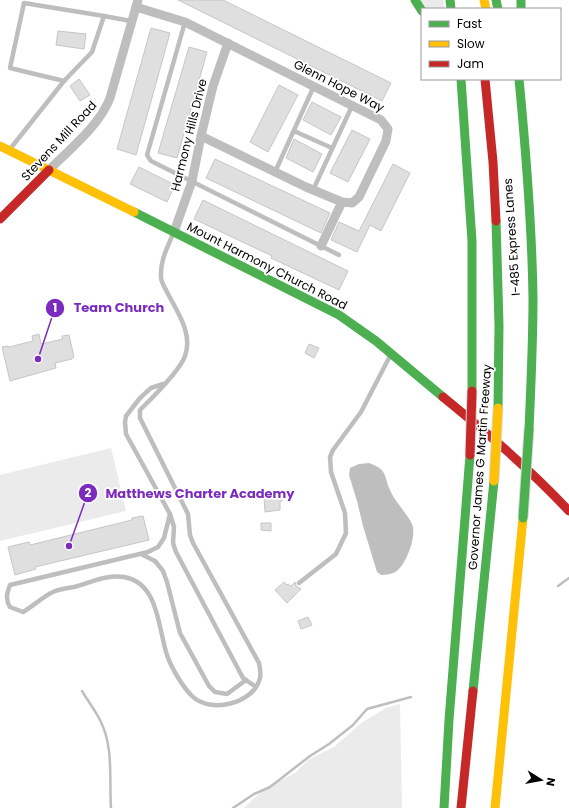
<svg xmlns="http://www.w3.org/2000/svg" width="569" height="808" viewBox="0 0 569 808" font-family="Poppins,sans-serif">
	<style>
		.green { fill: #ebebeb }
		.water { fill: #bebebe }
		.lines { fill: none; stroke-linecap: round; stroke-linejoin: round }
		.stream { stroke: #bebebe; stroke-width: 2.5 }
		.building { fill: #dfdfdf; stroke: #c6c6c6 }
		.lane { stroke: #bebebe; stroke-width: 4.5 }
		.street { stroke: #bebebe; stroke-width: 9 }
		.fast { stroke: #4caf50; stroke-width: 9 }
		.slow { stroke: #ffc107; stroke-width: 9 }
		.jam { stroke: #c62828; stroke-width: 9 }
		.fast-bridge-casing { stroke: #dbdbdb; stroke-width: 11; stroke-linecap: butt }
		.slow-bridge-casing { stroke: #dbdbdb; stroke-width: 11; stroke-linecap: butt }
		.jam-bridge-casing { stroke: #dbdbdb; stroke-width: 11; stroke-linecap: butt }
		.fast-bridge { stroke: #4caf50; stroke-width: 9 }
		.slow-bridge { stroke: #ffc107; stroke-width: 9 }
		.jam-bridge { stroke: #c62828; stroke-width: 9 }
		.labels { text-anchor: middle; stroke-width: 3.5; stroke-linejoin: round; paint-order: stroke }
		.street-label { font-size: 12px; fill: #000; stroke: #fff }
		.leader { fill: none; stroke: #7b2cbf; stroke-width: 1.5 }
		.callout-dot { fill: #7b2cbf; stroke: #fff; stroke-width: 1.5 }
		.mark-label { font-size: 12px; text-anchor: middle; font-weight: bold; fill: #fff }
		.callout-label { font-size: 13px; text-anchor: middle; font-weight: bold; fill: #7b2cbf; stroke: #fff; stroke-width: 3.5; stroke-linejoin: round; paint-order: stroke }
	</style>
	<rect width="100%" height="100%" fill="#fff"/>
	<!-- green -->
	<g class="green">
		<path d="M420,0H443L445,9H426Z"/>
		<path d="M111,448L126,511L0,541V475Z"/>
		<path d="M400,704L402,808H244L255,797L269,786L295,773L308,760L334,747L361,723L386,708Z"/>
	</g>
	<!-- water -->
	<path class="water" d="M369,463C388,470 383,474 390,490C395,502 406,512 412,524C417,535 407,562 398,570C394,574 386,575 381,575L377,572L363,526L357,501L349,475L350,468L359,464Z"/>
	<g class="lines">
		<!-- stream -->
		<g class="stream">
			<path d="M558,586L569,578"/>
			<path d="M82,691C88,701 95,710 100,720C114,747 109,779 111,808"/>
			<path d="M233,808L254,794L270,787L310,756L329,744L353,725L367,709L411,697"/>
		</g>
	</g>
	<!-- building -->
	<g class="building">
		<path d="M178,0H223L391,83L382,101Z"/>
		<path d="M151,28L170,33L136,155L117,149Z"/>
		<path d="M58,31L86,34L84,49L56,45Z"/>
		<path d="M189,47L207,52L177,158L158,153Z"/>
		<path d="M79,79L90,95L80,101L70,86Z"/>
		<path d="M279,85L298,95L268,152L250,142Z"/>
		<path d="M312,102L341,117L331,135L303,120Z"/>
		<path d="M352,130L370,139L348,182L330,173Z"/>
		<path d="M294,139L322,154L313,172L286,158Z"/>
		<path d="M215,159L330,213L321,233L206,178Z"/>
		<path d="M393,164L410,173L381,231L370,225L357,252L331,240L339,222L359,231Z"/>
		<path d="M139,167L175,185L167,202L130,184Z"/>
		<path d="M203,200L348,271L339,290L271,258L272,256L194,219Z"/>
		<path d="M39,334L41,344L63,339L62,336L69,335L74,357L72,358V359L55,363L56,368L10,381L2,347L8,346L9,347L33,341L32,336Z"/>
		<path d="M309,344L319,348L314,358L305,353Z"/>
		<path d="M282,492V501H280V510L265,512L264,498H267V494Z"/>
		<path d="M143,516L149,540L35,567L36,569L15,575L8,547L29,542L30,545L132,520V518Z"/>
		<path d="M261,523H271V531L261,530Z"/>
		<path d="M284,582L287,585L288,584L291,586L295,582L296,586L301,589L287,603L275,590Z"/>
		<path d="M308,617L312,625L301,629L298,621Z"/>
	</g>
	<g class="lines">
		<!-- lane -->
		<g class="lane">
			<path d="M185,22L147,155L151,161L339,255"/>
			<path d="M64,81L10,68L24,3L104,16"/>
			<path d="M294,131L332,148"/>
			<path d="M10,149L64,81L92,52L104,16L131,21"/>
			<path d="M275,172L314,86"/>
			<path d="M313,190L352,106"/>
			<path d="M163,384L151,388L140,398L126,416L125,422L126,434L170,514L174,527L173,543L176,552L243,678L256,687"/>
			<path d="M170,514L164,538L158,547L148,552L10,585C7,593 5,599 10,607L23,612C33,606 44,596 53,592C59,589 67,588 74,587C89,583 108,574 124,577C159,583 158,628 167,655C171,667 182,686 192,696C210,714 254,704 260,678C261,673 260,668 259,663L193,543L190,535L188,514L140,418V410C152,398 180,371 185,356C193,334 178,313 168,294C166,289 161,283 161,277C160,261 167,248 173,234"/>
			<path d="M141,554L155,561L163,571L167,582L180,633L209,686L215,692L227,694L246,680"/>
			<path d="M299,583L336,554L346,533L345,513L331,472L330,457L333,450L361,412L390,356"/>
		</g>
		<!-- street -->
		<g class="street">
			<path d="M136,7L185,22L381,120L388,129L386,141L359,197L352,203L342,202L306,187L201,136"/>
			<path d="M49,170C69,150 100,125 110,98L138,0"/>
			<path d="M174,232L192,181L201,136L213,86L228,43"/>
			<path d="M321,246L342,202"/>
		</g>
		<!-- fast -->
		<g class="fast">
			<path d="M415,0L422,11"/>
			<path d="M450,0L451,9"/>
			<path d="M496,0L498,9"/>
			<path d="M521,0V9"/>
			<path d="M461,79L472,241V391"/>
			<path d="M519,79C526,152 532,225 533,298C533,342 531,385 529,429"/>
			<path d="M134,212L339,315L376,341L443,397"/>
			<path d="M496,221L499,325L498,408"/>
			<path d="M473,691L494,481"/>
			<path d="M444,808L449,720L470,455"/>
		</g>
		<!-- slow -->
		<g class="slow">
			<path d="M484,0L486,9"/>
			<path d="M0,146L134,212"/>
			<path d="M495,808L523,518"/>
		</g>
		<!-- jam -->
		<g class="jam">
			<path d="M485,79L493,162L496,221"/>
			<path d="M0,219L49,170"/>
			<path d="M443,397C487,433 530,469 569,511"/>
			<path d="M461,808L473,691"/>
		</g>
		<defs>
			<path id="fast-bridge" d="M523,518L529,429"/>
			<path id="slow-bridge" d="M494,481L498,408"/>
			<path id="jam-bridge" d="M470,455L472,391"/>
		</defs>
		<!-- fast-bridge casing -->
		<use href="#fast-bridge" class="fast-bridge-casing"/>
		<!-- slow-bridge casing -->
		<use href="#slow-bridge" class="slow-bridge-casing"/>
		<!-- jam-bridge casing -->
		<use href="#jam-bridge" class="jam-bridge-casing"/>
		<!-- fast-bridge -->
		<use href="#fast-bridge" class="fast-bridge"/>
		<!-- slow-bridge -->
		<use href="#slow-bridge" class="slow-bridge"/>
		<!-- jam-bridge -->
		<use href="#jam-bridge" class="jam-bridge"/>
	</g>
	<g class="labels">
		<!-- street labels -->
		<g class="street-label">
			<text transform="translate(339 86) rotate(27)" y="4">Glenn Hope Way</text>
			<text transform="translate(189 135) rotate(-76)" y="4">Harmony Hills Drive</text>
			<text transform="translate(59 141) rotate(-47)" y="4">Stevens Mill Road</text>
			<text transform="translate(512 237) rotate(-94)" y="4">I-485 Express Lanes</text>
			<text transform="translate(267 266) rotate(27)" y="4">Mount Harmony Church Road</text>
			<text transform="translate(480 467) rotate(-86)" y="4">Governor James G Martin Freeway</text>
		</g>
	</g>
	<!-- callouts -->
	<path class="leader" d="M38 359L55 308M69 546L88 493"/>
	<g class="callout-dot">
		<circle cx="38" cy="359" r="4"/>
		<circle cx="69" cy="546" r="4"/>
		<circle cx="55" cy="308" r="10"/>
		<circle cx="88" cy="493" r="10"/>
	</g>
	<g class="mark-label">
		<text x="55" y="312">1</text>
		<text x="88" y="497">2</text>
	</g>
	<g class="callout-label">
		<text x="119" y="312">Team Church</text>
		<text x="200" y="498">Matthews Charter Academy</text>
	</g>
	<!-- legend -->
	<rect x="421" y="8" width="140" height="72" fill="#ffffff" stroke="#999999"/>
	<rect x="429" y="21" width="20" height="6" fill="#4caf50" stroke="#999999"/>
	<text x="457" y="28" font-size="12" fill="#000000">Fast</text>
	<rect x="429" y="41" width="20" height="6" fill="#ffc107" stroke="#999999"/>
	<text x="457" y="48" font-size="12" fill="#000000">Slow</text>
	<rect x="429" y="61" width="20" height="6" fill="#c62828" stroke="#999999"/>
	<text x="457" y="68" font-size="12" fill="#000000">Jam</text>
	<!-- north arrow -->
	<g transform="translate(541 780) rotate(101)" stroke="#ffffff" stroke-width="3" paint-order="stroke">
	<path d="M0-3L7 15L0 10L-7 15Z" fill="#000000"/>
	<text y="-6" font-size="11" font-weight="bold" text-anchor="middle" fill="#000000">N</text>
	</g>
</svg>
